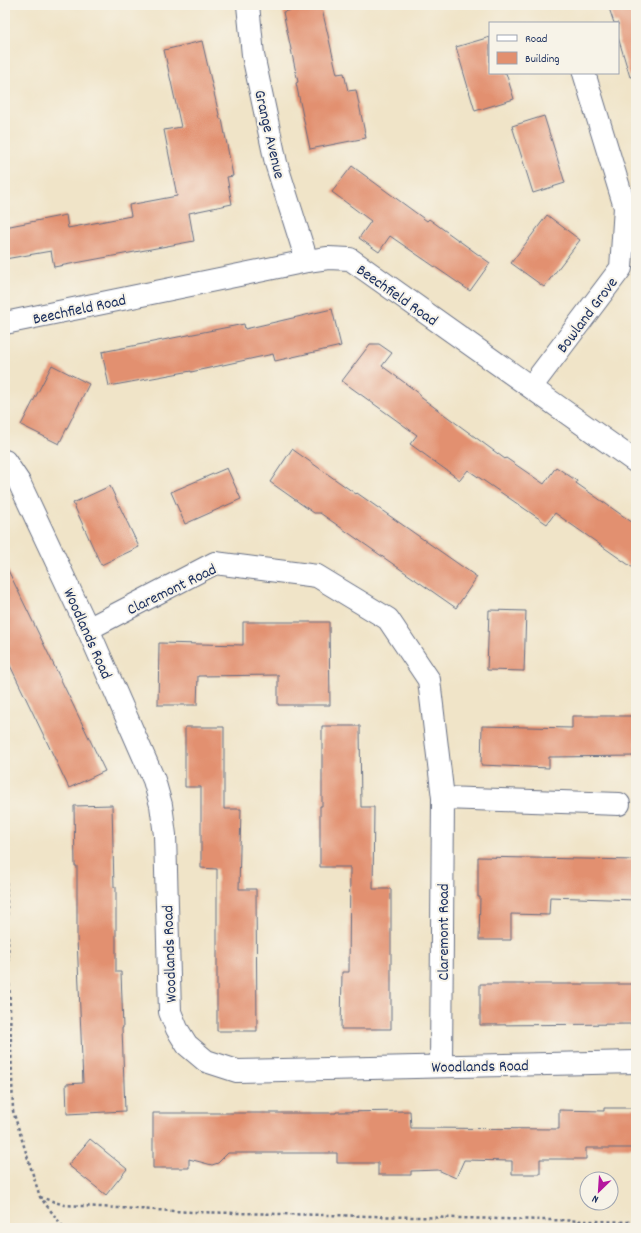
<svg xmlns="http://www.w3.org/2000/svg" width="641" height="1233" viewBox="0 0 641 1233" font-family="Dekko,sans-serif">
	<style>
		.building { fill: #e2906f }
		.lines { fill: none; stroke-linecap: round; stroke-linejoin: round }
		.minor-casing { stroke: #666e83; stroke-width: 24 }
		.path { stroke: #666e83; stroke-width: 2.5; stroke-dasharray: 3 3; stroke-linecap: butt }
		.minor { stroke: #fff; stroke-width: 22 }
		.labels { text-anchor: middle; stroke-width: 4; stroke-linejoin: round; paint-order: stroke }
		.street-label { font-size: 16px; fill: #1b2f5e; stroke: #f7f3e8 }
	</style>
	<rect width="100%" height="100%" fill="#f7f3e8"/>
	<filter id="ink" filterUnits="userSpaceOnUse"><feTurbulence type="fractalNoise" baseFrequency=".025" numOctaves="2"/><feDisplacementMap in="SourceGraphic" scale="8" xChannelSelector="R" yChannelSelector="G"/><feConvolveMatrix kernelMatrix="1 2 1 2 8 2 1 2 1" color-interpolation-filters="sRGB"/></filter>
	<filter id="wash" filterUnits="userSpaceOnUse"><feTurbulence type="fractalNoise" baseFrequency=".012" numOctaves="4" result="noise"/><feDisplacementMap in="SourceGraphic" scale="16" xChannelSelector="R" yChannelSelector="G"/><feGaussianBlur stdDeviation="0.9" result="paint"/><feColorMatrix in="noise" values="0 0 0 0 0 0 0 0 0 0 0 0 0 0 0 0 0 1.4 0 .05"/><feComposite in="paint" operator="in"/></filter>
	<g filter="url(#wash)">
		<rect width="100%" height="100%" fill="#f0e4c8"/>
		<g id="blocks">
			<!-- building -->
			<g class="building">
				<path d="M313,5H321L337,74L344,73L348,91L356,90L366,138L310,149L296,83L298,82L283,12Z"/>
				<path d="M608,5H636V76L630,77L618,37V23H614Z"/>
				<path d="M490,37V73H506L514,99L475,111L456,47Z"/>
				<path d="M202,41L220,119H222L233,176L227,177L232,204L189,213L194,241L54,267L51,251L5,259V227L66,215L68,228L131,216L129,205L177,196L164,130L181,127L164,50Z"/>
				<path d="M544,116L565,183L533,193L512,126Z"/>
				<path d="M352,166L427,221L429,219L490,263L470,291L390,236L379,252L359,238L371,221L332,192Z"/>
				<path d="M547,215L580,240L544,287L511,263Z"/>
				<path d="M332,309L341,346L275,361L273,354L191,372V371L109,386L102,352L244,324L245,329Z"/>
				<path d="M370,344H379L392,353L382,366L420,394L419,396L505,459L506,458L544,484L556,467L577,481L576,483L636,525V570L555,513L547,524L468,470L460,480L410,444L417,435L342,381Z"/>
				<path d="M52,365L89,384L59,444L21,425Z"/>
				<path d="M292,449L356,494L357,493L477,577L456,608L320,513H314L270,482Z"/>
				<path d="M227,468L241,499L185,524L171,492Z"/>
				<path d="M110,486L139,547L101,565L73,503Z"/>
				<path d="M5,564L105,771L69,788L5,655Z"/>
				<path d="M489,610L526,611L524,671L487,670Z"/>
				<path d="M243,622H329L330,705H278V675L198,676L197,705H158L159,643L243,645Z"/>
				<path d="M572,716H636V756L549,757V768L481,765L482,726L572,728Z"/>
				<path d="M322,726H360L361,807H374L373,889H391V1029H341L342,972H349L350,867H320V806H322Z"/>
				<path d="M185,727H224V809H241L239,889H256L257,1031H217V869L201,868V787H185Z"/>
				<path d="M112,805L114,887H116V972H121L123,1028H122L125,1111L67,1114L66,1084L83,1083L77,938V866H75L74,806Z"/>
				<path d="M478,857L636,860V900L550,897L549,915L511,914V940H479L480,897H478Z"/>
				<path d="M480,984H636V1024L480,1025Z"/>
				<path d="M604,1108H636V1148H586V1159H540V1174H512V1161L464,1160L456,1178L438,1170L411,1171V1175H378V1163H337V1153H228L218,1163L212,1165L189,1159V1168H153V1113H336V1112L410,1111L411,1128L559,1129V1110L604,1111Z"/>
				<path d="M90,1139L127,1169L106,1195L68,1165Z"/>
			</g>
		</g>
	</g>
	<g filter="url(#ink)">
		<use href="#blocks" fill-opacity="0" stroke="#666e83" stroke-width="1"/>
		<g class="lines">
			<defs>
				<g id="minor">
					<path d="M248,5L253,55L276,163L307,261"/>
					<path d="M5,323L307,261L328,258L350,259L636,462"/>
					<path d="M531,387L621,268L625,207L584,73"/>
					<path d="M5,461L19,482L88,629L154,780L161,805L165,835L170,1012L177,1029L187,1045L206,1061L237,1071L636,1062"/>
					<path d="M88,629L215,563L317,576L388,619L429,680L443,798L441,1065"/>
					<path d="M443,798L619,804"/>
				</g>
			</defs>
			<!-- minor casing -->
			<use href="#minor" class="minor-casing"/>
			<!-- path -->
			<g class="path">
				<path d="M5,840L13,1111L40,1197L64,1228"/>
				<path d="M40,1197L64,1205L192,1212L636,1222"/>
			</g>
			<!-- minor -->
			<use href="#minor" class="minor"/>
		</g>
	</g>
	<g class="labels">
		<!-- street labels -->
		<g class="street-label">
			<text transform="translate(271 134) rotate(77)" y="6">Grange Avenue</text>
			<text transform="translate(398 294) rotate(35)" y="6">Beechfield Road</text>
			<text transform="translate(79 308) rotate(-12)" y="6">Beechfield Road</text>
			<text transform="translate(586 314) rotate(-53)" y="6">Bowland Grove</text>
			<text transform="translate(171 588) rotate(-26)" y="6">Claremont Road</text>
			<text transform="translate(89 633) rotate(66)" y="6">Woodlands Road</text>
			<text transform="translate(442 932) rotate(-90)" y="6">Claremont Road</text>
			<text transform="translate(168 954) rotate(-92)" y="6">Woodlands Road</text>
			<text transform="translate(480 1065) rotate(-1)" y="6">Woodlands Road</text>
		</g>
	</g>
	<!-- margin -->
	<rect width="641" height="1233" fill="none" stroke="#f7f3e8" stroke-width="20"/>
	<!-- legend -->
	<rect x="489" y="22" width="130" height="52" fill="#f7f3e8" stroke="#9fa5b1"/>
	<rect x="497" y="35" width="20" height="6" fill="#ffffff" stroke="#9fa5b1"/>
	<text x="525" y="42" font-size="12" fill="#1b2f5e">Road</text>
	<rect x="497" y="52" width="20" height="12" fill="#e2906f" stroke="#9fa5b1"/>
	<text x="525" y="62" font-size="12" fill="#1b2f5e">Building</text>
	<!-- north arrow -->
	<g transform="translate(599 1191) rotate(205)"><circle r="19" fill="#f7f3e8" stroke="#9fa5b1"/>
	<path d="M0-3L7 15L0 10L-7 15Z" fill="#b5179e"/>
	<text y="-6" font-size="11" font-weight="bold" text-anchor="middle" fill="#1b2f5e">N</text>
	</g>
</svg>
